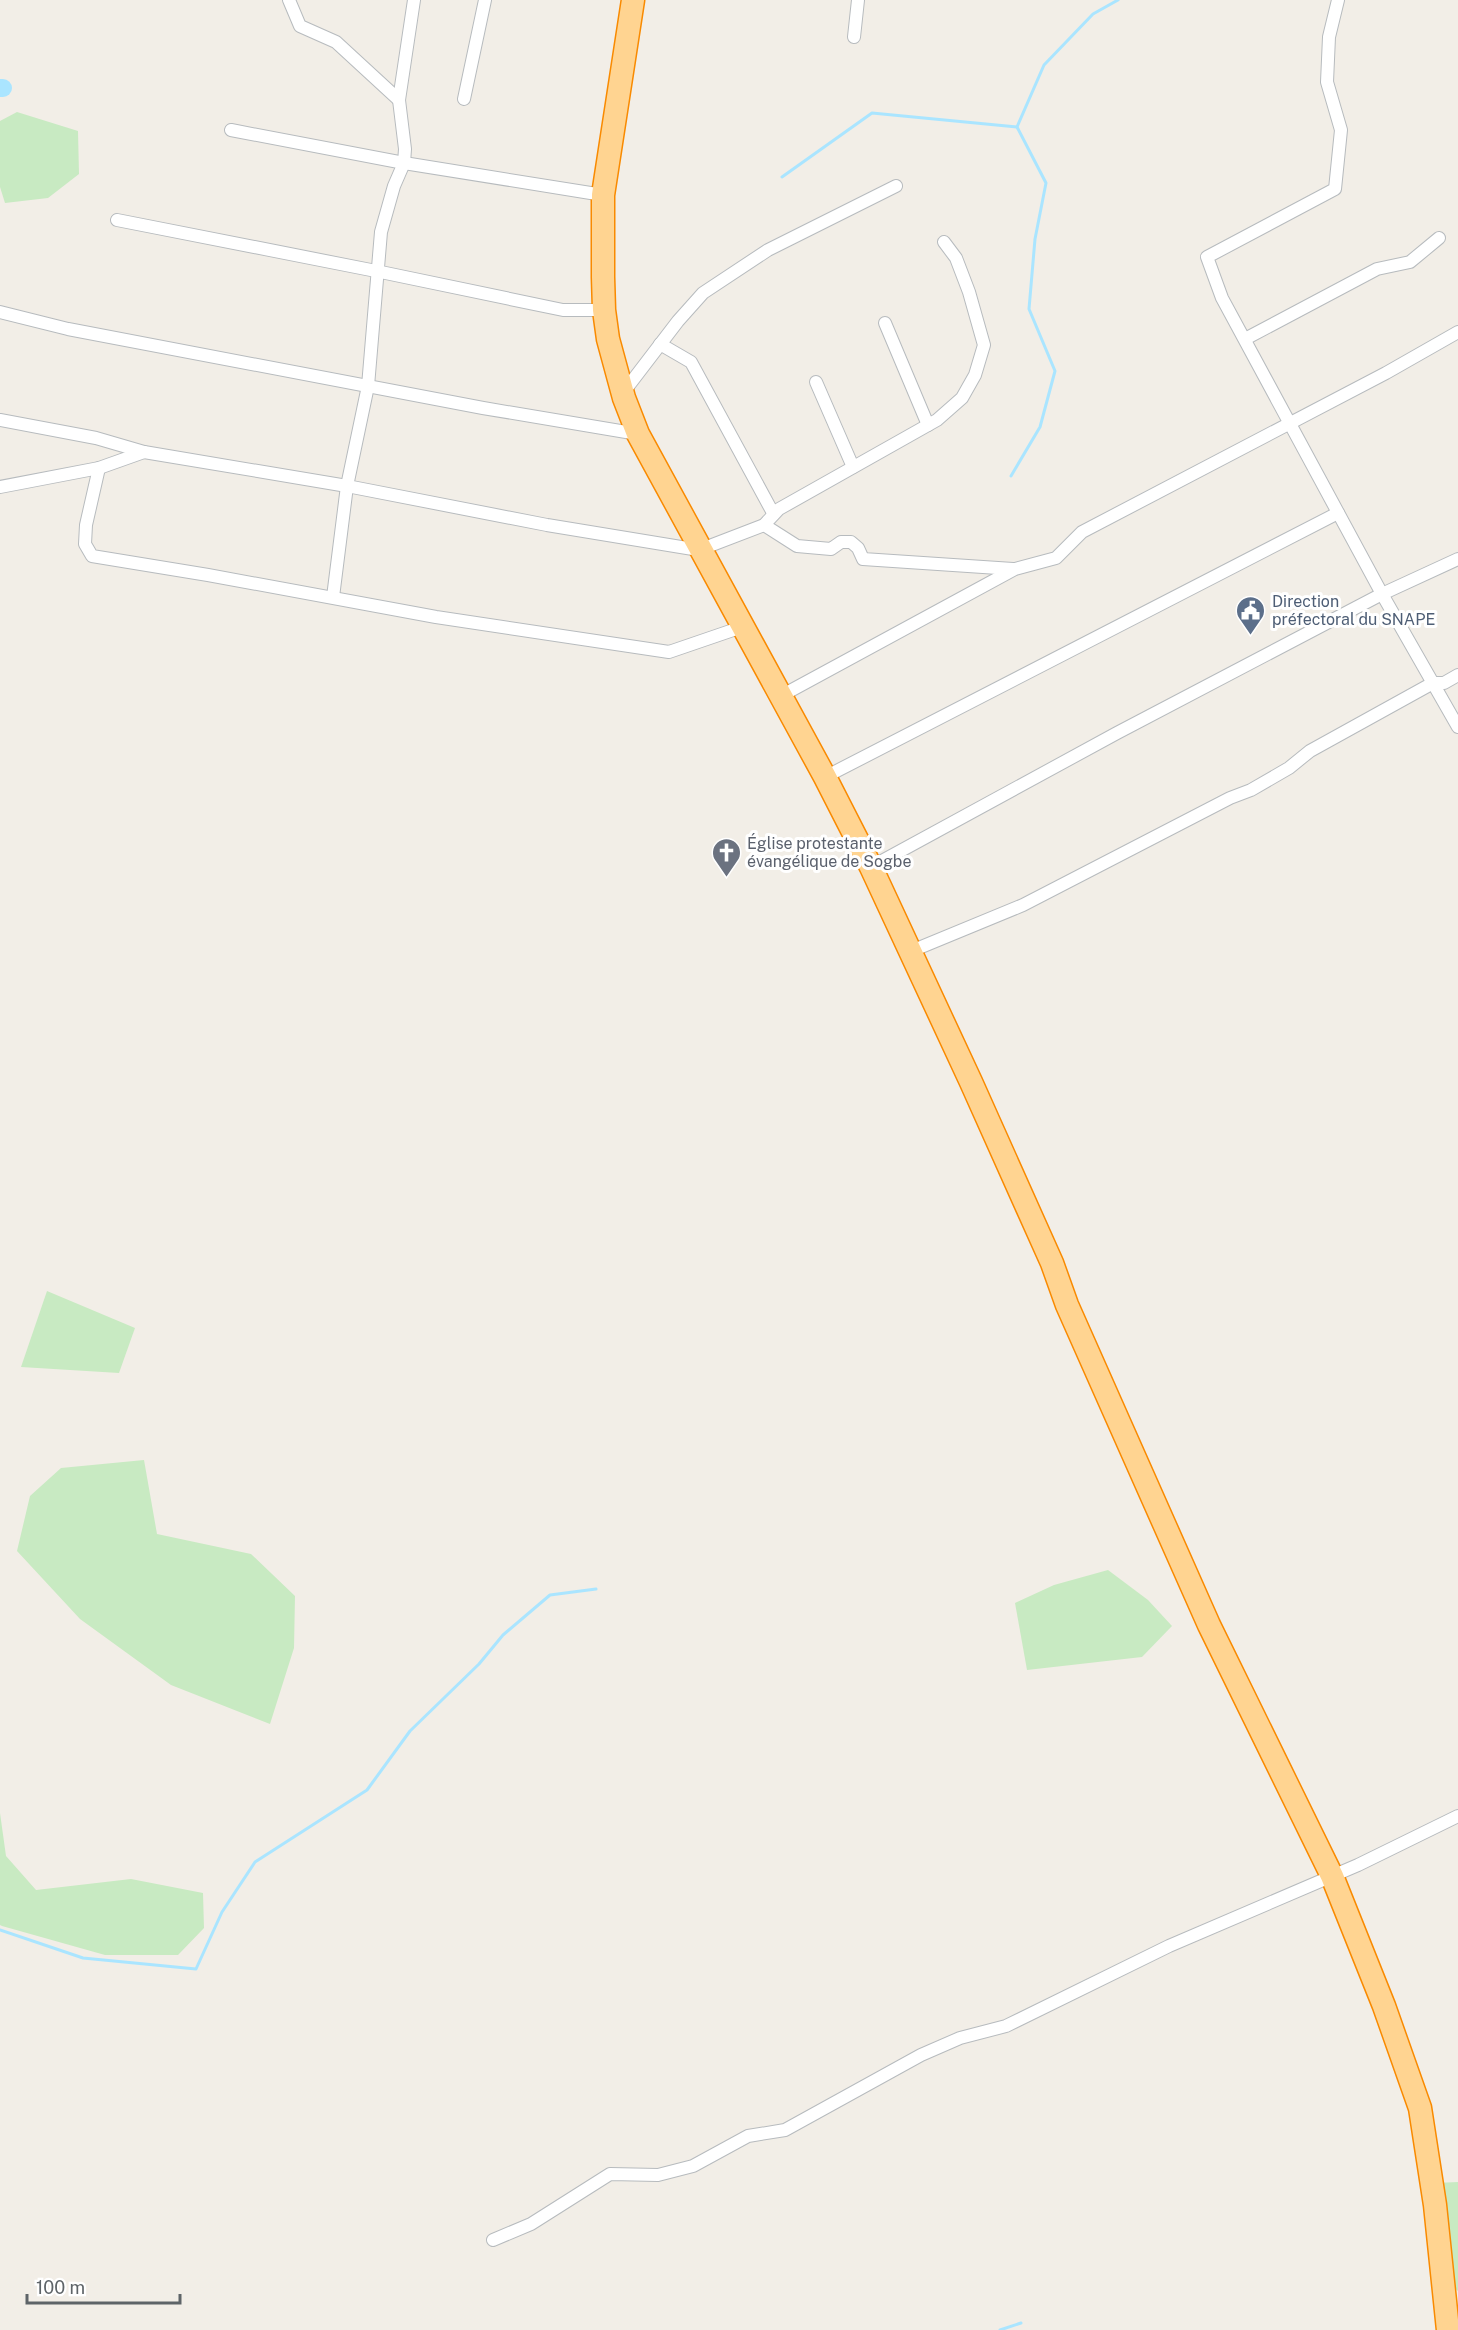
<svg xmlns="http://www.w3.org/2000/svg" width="1458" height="2330" viewBox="0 0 1458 2330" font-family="'Public Sans',sans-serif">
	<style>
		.green { fill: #c8eac2 }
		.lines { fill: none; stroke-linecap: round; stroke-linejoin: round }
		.stream { stroke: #aae5ff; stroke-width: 3 }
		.river { stroke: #aae5ff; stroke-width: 18 }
		.street-casing { stroke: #b7bbbe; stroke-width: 14 }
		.highway-casing { stroke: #f98a00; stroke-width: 25 }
		.street { stroke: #fff; stroke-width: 12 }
		.highway { stroke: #ffd491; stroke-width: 22 }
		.labels { text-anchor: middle; stroke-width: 6; stroke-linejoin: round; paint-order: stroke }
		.service-label { font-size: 16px; fill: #4e5e75; stroke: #fff; text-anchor: start }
		.worship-label { font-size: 16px; fill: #5b616d; stroke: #fff; text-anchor: start }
	</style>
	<rect width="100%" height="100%" fill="#f2eee7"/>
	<!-- green -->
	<g class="green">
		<path d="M17,112L78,131L79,174L48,198L5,203L0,187V121Z"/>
		<path d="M47,1291L135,1328L119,1373L21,1367Z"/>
		<path d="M144,1460L157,1534L251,1554L295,1596L294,1648L270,1724L171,1685L80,1619L17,1551L30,1496L61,1468Z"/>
		<path d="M1108,1570L1148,1600L1172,1626L1142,1657L1027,1670L1015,1603L1054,1585Z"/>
		<path d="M0,1813L6,1856L36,1890L131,1879L203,1893L204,1928L178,1955H105L2,1926L0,1925Z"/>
		<path d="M1458,2182V2291L1448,2282L1435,2183Z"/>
	</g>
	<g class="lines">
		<!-- stream -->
		<g class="stream">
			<path d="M782,177L872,113L1017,127"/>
			<path d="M1011,476L1040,427L1055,371L1029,309L1035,239L1046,183L1017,127L1044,65L1093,14L1118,0"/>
			<path d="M0,1930L83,1958L196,1969L222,1912L255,1862L367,1790L410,1731L479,1664L503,1635L550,1595L596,1589"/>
			<path d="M1000,2330L1021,2323"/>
		</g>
		<!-- river -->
		<path class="river" d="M0,88H3"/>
		<defs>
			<g id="street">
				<path d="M289,0L300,26L336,42L399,100"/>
				<path d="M1338,0L1329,37L1327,82L1341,130L1335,189L1207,257L1222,298L1382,594L1458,727"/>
				<path d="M854,37L858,0"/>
				<path d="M464,99L485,0"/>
				<path d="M231,130L404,163L603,195"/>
				<path d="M117,220L376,271L563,310H604"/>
				<path d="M0,312L68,329L483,408L638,434"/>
				<path d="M885,323L928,425"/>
				<path d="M1245,339L1377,269L1410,262L1439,238"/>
				<path d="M660,344L691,362L773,513"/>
				<path d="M816,382L853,467"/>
				<path d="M625,394L626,389L678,321L703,293L768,250L896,186"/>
				<path d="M0,420L96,438L144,452L347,486L547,525L699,550L764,525L779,509L937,420L962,398L975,375L984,345L969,292L956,258L944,242"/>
				<path d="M99,468L86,525L85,544L92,556L208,575L436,617L669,652L742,627"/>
				<path d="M0,487L99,468L144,452"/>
				<path d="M764,525L797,546L831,549L841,542H851L858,548L863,559L1013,569"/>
				<path d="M333,597L347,486L368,386L381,232L394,186L404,163L405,149L399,100L414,0"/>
				<path d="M779,697L1015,569L1056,558L1082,532L1386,373L1458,332"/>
				<path d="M825,777L1338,513"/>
				<path d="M871,867L1117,733L1382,594L1458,559"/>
				<path d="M909,952L1023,905L1230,798L1251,790L1289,768L1310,751L1433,683H1444L1458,675"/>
				<path d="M493,2240L531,2224L610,2174L658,2175L693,2166L748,2136L785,2130L921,2055L960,2038L1006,2026L1169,1946L1358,1865L1458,1816"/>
			</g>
			<path id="highway" d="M633,0L603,195V277L604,310L608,339L624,398L638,434L825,777L871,867L971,1082L1052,1263L1067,1305L1209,1625L1332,1876L1384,2006L1420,2108L1435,2205L1448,2330"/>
		</defs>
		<!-- street casing -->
		<use href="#street" class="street-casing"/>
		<!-- highway casing -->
		<use href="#highway" class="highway-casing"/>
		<!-- street -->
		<use href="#street" class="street"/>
		<!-- highway -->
		<use href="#highway" class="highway"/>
	</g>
	<!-- icons -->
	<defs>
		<symbol id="civic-pin" viewBox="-11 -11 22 30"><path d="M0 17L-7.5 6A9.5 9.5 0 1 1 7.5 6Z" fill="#5c6f8a" stroke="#fff"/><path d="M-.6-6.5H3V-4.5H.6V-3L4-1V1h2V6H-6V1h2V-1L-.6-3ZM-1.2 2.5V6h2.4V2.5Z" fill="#fff"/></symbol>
		<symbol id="church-pin" viewBox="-11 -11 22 30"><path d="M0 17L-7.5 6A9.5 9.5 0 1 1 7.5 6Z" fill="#6b7280" stroke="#fff"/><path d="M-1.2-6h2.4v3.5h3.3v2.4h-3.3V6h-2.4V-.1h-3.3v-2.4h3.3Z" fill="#fff"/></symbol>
	</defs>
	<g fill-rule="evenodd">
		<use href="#civic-pin" x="1234" y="594" width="33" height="45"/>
		<use href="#church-pin" x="710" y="836" width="33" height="45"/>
	</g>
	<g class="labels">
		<!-- service labels -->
		<g class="service-label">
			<text x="1272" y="607">Direction<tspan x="1272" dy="18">préfectoral du SNAPE</tspan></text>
		</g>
		<!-- worship labels -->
		<g class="worship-label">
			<text x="747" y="849">Église protestante<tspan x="747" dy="18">évangélique de Sogbe</tspan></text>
		</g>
	</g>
	<!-- scale -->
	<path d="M27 2294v9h153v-9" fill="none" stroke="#5e6468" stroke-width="3"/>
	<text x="36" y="2294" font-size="18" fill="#5e6468" stroke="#ffffff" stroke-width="4.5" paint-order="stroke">100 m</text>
</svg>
